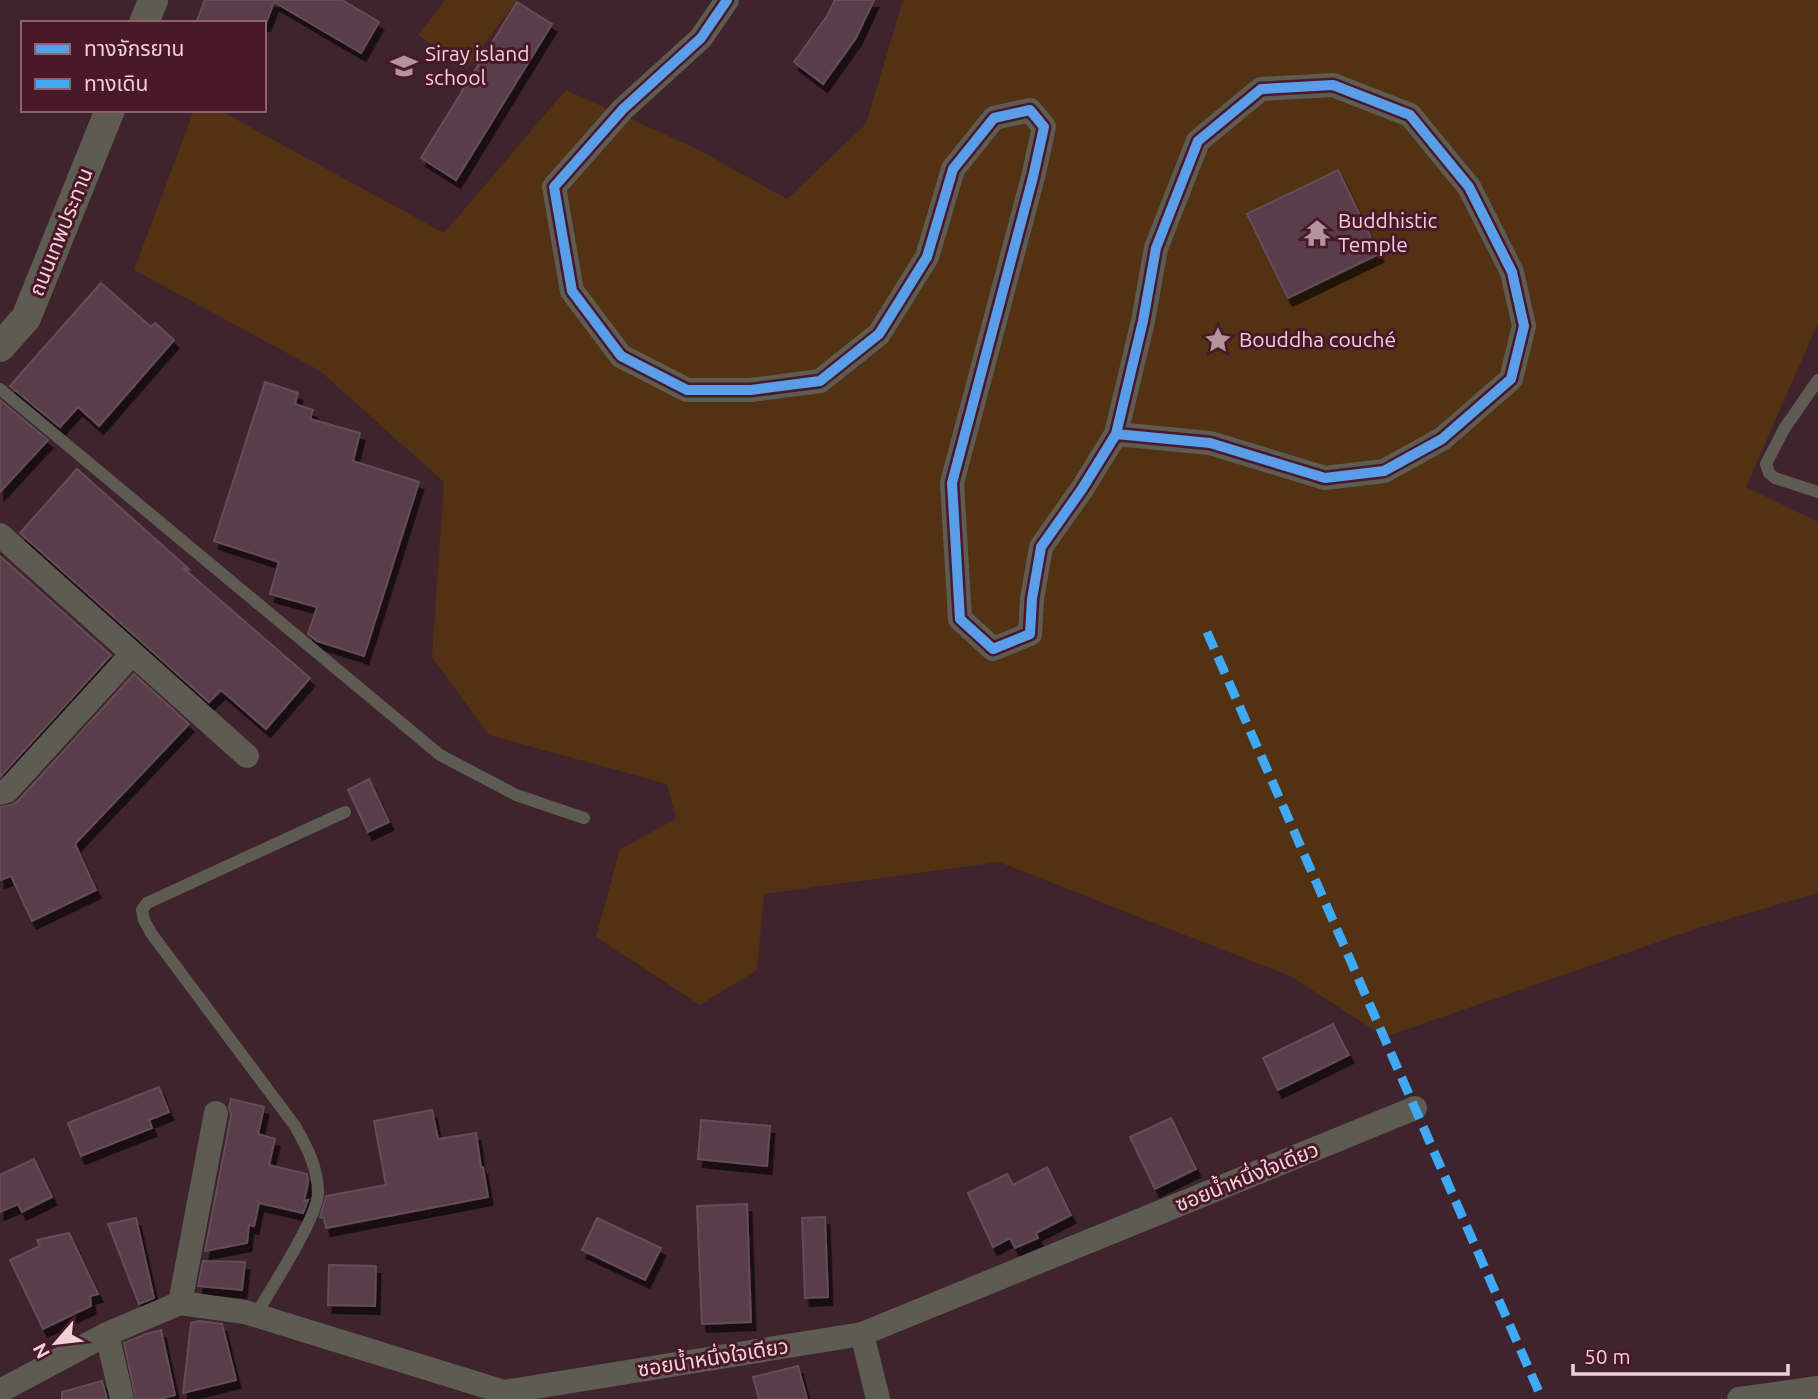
<svg xmlns="http://www.w3.org/2000/svg" width="1818" height="1399" viewBox="0 0 1818 1399" font-family="Ubuntu,'Noto Sans Thai',sans-serif">
	<style>
		.green { fill: #533113 }
		.building { fill: #5a3c4c; stroke: #634d56; stroke-width: 2; filter: url(#shadow) }
		.lines { fill: none; stroke-linecap: round; stroke-linejoin: round }
		.service { stroke: #5e5c52; stroke-width: 12 }
		.minor { stroke: #5e5c52; stroke-width: 24 }
		.tertiary { stroke: #5e5c52; stroke-width: 30 }
		.quiet { stroke: #3fa9f5; stroke-width: 9; stroke-dasharray: 18 9; stroke-linecap: butt }
		.cycleway-casing { stroke: #4a1929; stroke-width: 15 }
		.cycleway { stroke: #5a9eea; stroke-width: 10 }
		.labels { text-anchor: middle; stroke-width: 6; stroke-linejoin: round; paint-order: stroke }
		.poi-label { font-size: 21px; fill: #f1d0d8; stroke: #4a1929; text-anchor: start }
		.street-label { font-size: 21px; fill: #f1d0d8; stroke: #4a1929 }
	</style>
	<defs>
		<filter id="shadow"><feDropShadow dx="4.5" dy="8" stdDeviation="0" flood-color="#0009"/></filter>
	</defs>
	<rect width="100%" height="100%" fill="#3f242d"/>
	<!-- green -->
	<g class="green">
		<path d="M445,0H517L466,69L418,35Z"/>
		<path d="M903,0H1818V323L1746,487L1818,522V893L1701,927L1385,1037L1290,976L999,862L764,894L757,970L700,1005L596,937L620,849L676,819L667,784L489,735L432,657L444,482L320,371L134,270L194,110H219L444,233L566,90L697,149L787,199L866,124Z"/>
	</g>
	<!-- building -->
	<g class="building">
		<path d="M205,0H342L379,22L361,53L274,2L266,23H196Z"/>
		<path d="M835,0H874L856,38L823,84L794,62L827,16Z"/>
		<path d="M517,2L552,24L456,180L421,158Z"/>
		<path d="M1338,170L1379,254L1288,298L1247,214Z"/>
		<path d="M101,283L151,327L155,323L174,340L99,426L78,407L60,427L10,386Z"/>
		<path d="M265,382L298,393L295,404L313,410L310,419L360,433L353,461L419,482L364,656L317,641L308,634L317,607L270,594L279,562L214,541Z"/>
		<path d="M0,400L48,440L0,492Z"/>
		<path d="M77,469L190,570L183,568L310,678L266,729L221,690L209,702L20,533Z"/>
		<path d="M0,556L111,655L0,777Z"/>
		<path d="M134,674L189,724L75,844L96,890L32,921L11,876L0,880V807L11,805L18,801Z"/>
		<path d="M369,779L389,822L368,832L348,790Z"/>
		<path d="M1333,1024L1349,1055L1278,1090L1263,1058Z"/>
		<path d="M159,1087L169,1112L149,1120L152,1128L81,1156L68,1123Z"/>
		<path d="M231,1099L264,1107L258,1134L275,1139L269,1165L307,1174L308,1183L304,1201L308,1200L303,1213L259,1203L254,1226L249,1225L247,1243L205,1251L231,1116L229,1107Z"/>
		<path d="M432,1110L438,1139L476,1133L481,1167H483L488,1197L326,1228L324,1218L320,1217L326,1196L386,1185L374,1121Z"/>
		<path d="M1171,1118L1196,1169L1155,1189L1130,1137Z"/>
		<path d="M701,1120L770,1126L767,1166L698,1159Z"/>
		<path d="M34,1159L52,1197L22,1212L18,1204L0,1212V1175Z"/>
		<path d="M1047,1167L1071,1215L1036,1233L1038,1238L1015,1248L1010,1238L993,1247L968,1193L1007,1174L1013,1185Z"/>
		<path d="M747,1204L751,1322L702,1324L697,1206Z"/>
		<path d="M825,1217L828,1297L805,1298L802,1218Z"/>
		<path d="M136,1218L154,1298L139,1304L108,1224Z"/>
		<path d="M597,1218L661,1248L645,1280L582,1250Z"/>
		<path d="M69,1233L98,1294L90,1296L91,1306L43,1329L10,1260L40,1246L37,1240Z"/>
		<path d="M203,1261L245,1262L242,1290L198,1286Z"/>
		<path d="M329,1265L376,1266L375,1306L328,1305Z"/>
		<path d="M199,1321L222,1324L236,1380L183,1393L191,1323Z"/>
		<path d="M161,1330L175,1395L160,1399H136L124,1343L146,1334Z"/>
		<path d="M798,1366L807,1399H759L753,1377Z"/>
		<path d="M102,1381L107,1399H62V1392Z"/>
	</g>
	<g class="lines">
		<!-- service -->
		<g class="service">
			<path d="M1818,380L1784,429L1766,464L1769,473L1775,478L1818,492"/>
			<path d="M0,389L440,755L516,795L584,818"/>
			<path d="M256,1315C270,1290 318,1217 318,1193C318,1168 307,1147 295,1126L151,933L144,920L142,910L147,903L158,898L345,812"/>
		</g>
		<!-- minor -->
		<g class="minor">
			<path d="M727,0L701,38L623,109L554,187L572,291L621,356L687,390H751L820,381L879,334L927,257L953,169L994,118L1030,110L1044,127L1033,177L952,483L960,619L993,649L1030,634L1032,599L1041,547L1082,489L1116,434L1143,321L1156,248L1198,141L1261,89L1333,85L1410,115L1469,187L1512,272L1524,326L1511,379L1442,439L1384,471L1325,478L1210,443L1116,434"/>
			<path d="M0,535L247,756"/>
			<path d="M0,793L7,791L132,654"/>
			<path d="M180,1303L216,1113"/>
			<path d="M107,1334L122,1399"/>
			<path d="M862,1334L878,1399"/>
			<path d="M0,1391L107,1334L180,1303L245,1312L504,1392L862,1334L1415,1108"/>
			<path d="M1739,1399L1818,1388"/>
		</g>
		<!-- tertiary -->
		<g class="tertiary">
			<path d="M144,23L153,0"/>
			<path d="M0,347L26,318L110,110"/>
		</g>
		<!-- quiet -->
		<path class="quiet" d="M1207,632L1542,1399"/>
		<defs>
			<path id="cycleway" d="M727,0L701,38L623,109L554,187L572,291L621,356L687,390H751L820,381L879,334L927,257L953,169L994,118L1030,110L1044,127L1033,177L952,483L960,619L993,649L1030,634L1032,599L1041,547L1082,489L1116,434L1143,321L1156,248L1198,141L1261,89L1333,85L1410,115L1469,187L1512,272L1524,326L1511,379L1442,439L1384,471L1325,478L1210,443L1116,434"/>
		</defs>
		<!-- cycleway casing -->
		<use href="#cycleway" class="cycleway-casing"/>
		<!-- cycleway -->
		<use href="#cycleway" class="cycleway"/>
	</g>
	<!-- icons -->
	<defs>
		<symbol id="school-bare" viewBox="-9 -9 18 18"><path d="M0-5L7-2L0 1L-7-2ZM-4 1L0 2.5L4 1V4Q0 6-4 4Z" fill="#b3949c" stroke="#4a1929" stroke-width="2.5" paint-order="stroke"/></symbol>
		<symbol id="temple-bare" viewBox="-9 -9 18 18"><path d="M0-6L5-2H3V0L6.5 2.5H4V6H1.5V3h-3V6H-4V2.5H-6.5L-3 0V-2H-5Z" fill="#b3949c" stroke="#4a1929" stroke-width="2.5" paint-order="stroke"/></symbol>
		<symbol id="sight-bare" viewBox="-9 -9 18 18"><path d="M0-6L1.8-2.2L6-1.7L2.9 1.2L3.7 5.4L0 3.3L-3.7 5.4L-2.9 1.2L-6-1.7L-1.8-2.2Z" fill="#b3949c" stroke="#4a1929" stroke-width="2.5" paint-order="stroke"/></symbol>
	</defs>
	<g fill-rule="evenodd">
		<use href="#school-bare" x="385" y="47" width="38" height="38"/>
		<use href="#temple-bare" x="1298" y="214" width="38" height="38"/>
		<use href="#sight-bare" x="1199" y="321" width="38" height="38"/>
	</g>
	<g class="labels">
		<!-- poi labels -->
		<g class="poi-label">
			<text x="425" y="61">Siray island<tspan x="425" dy="24">school</tspan></text>
			<text x="1338" y="228">Buddhistic<tspan x="1338" dy="24">Temple</tspan></text>
			<text x="1239" y="347">Bouddha couché</text>
		</g>
		<!-- street labels -->
		<g class="street-label">
			<text transform="translate(61 232) rotate(-68)" y="7">ถนนเทพประทาน</text>
			<text transform="translate(1247 1177) rotate(-22)" y="7">ซอยน้ำหนึ่งใจเดียว</text>
			<text transform="translate(713 1358) rotate(-9)" y="7">ซอยน้ำหนึ่งใจเดียว</text>
		</g>
	</g>
	<!-- legend -->
	<rect x="21" y="21" width="245" height="91" fill="#4a1929" stroke="#8d626f" stroke-width="2"/>
	<rect x="35" y="44" width="35" height="10" fill="#5a9eea" stroke="#8d626f" stroke-width="2"/>
	<text x="84" y="56" font-size="21" fill="#f1d0d8">ทางจักรยาน</text>
	<rect x="35" y="79" width="35" height="10" fill="#3fa9f5" stroke="#8d626f" stroke-width="2"/>
	<text x="84" y="91" font-size="21" fill="#f1d0d8">ทางเดิน</text>
	<!-- north arrow -->
	<g transform="translate(56 1343) rotate(242)" stroke="#4a1929" stroke-width="5" paint-order="stroke">
	<path d="M0-5L12 26L0 18L-12 26Z" fill="#f1d0d8"/>
	<text y="-10" font-size="19" font-weight="bold" text-anchor="middle" fill="#f1d0d8">N</text>
	</g>
	<!-- scale -->
	<path d="M1573 1364v10h215v-10" fill="none" stroke="#f1d0d8" stroke-width="3.5"/>
	<text x="1584" y="1364" font-size="21" fill="#f1d0d8" stroke="#4a1929" stroke-width="5" paint-order="stroke">50 m</text>
</svg>
